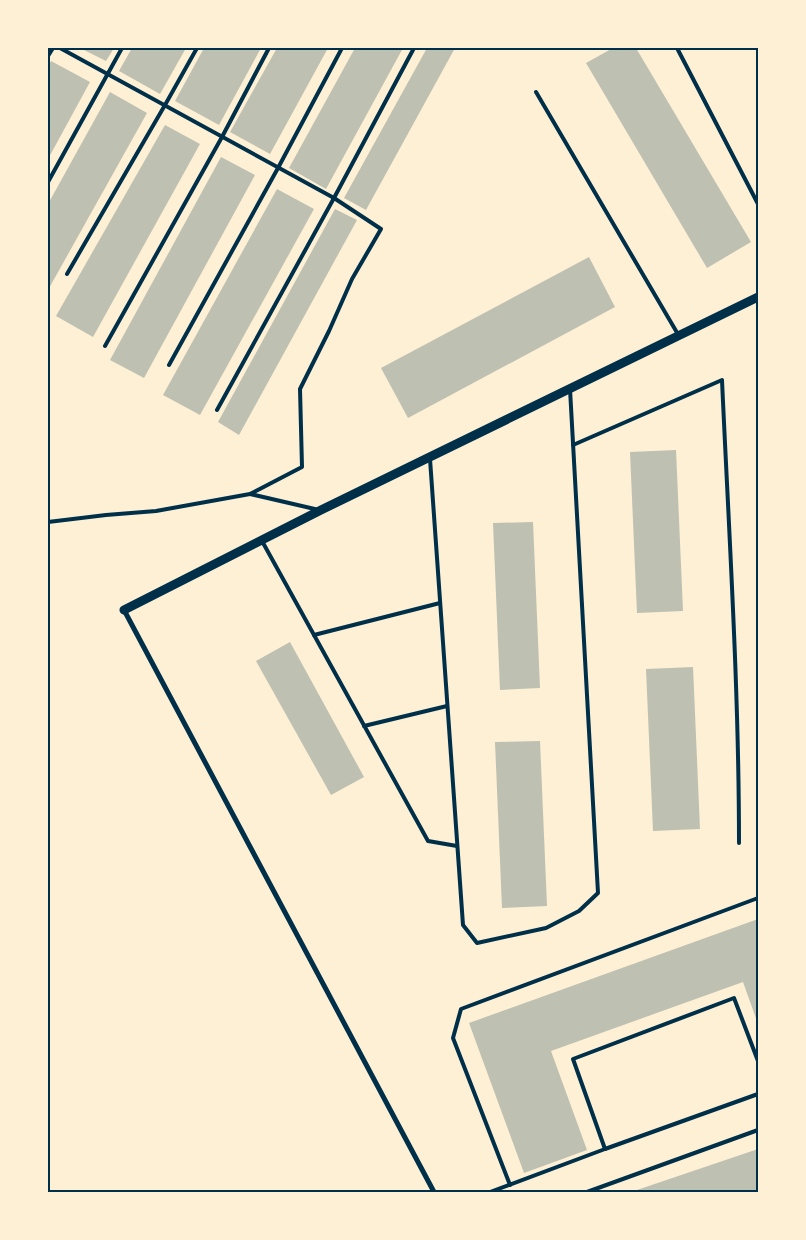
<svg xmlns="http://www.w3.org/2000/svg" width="806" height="1240" viewBox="0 0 806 1240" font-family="'IBM Plex Sans',sans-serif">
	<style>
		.building { fill: #bec0b2 }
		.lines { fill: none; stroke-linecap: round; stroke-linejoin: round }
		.service { stroke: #003049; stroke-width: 4 }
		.minor { stroke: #003049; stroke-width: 5 }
		.tertiary { stroke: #003049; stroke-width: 9 }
		.neatline { fill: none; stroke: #003049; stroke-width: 2 }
	</style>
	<rect width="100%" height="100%" fill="#fdf0d5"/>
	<!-- building -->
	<g class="building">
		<path d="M80,48H114L106,61Z"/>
		<path d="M132,48H186L160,94L119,71Z"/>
		<path d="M204,48H261L219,125L175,101Z"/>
		<path d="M277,48H328L270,154L230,132Z"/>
		<path d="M355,48H403L326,189L289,168Z"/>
		<path d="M427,48H455L366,210L344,198Z"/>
		<path d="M613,48H636L751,242L707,268L586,63Z"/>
		<path d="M51,61L90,82L48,159V67Z"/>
		<path d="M110,92L147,113L48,290V204Z"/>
		<path d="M165,125L200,144L93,337L56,316Z"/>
		<path d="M221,157L255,175L144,378L110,360Z"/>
		<path d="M277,189L314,209L200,415L163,395Z"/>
		<path d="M335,209L357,220L239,435L218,422Z"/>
		<path d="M589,257L615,307L408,418L381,368Z"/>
		<path d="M676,450L683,611L637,613L630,452Z"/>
		<path d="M533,522L540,688L500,690L493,523Z"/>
		<path d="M290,642L364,777L331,795L256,661Z"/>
		<path d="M693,667L700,829L653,831L646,669Z"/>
		<path d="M540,741L547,906L502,908L495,742Z"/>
		<path d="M758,919V1024L743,982L551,1051L587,1150L524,1173L469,1023Z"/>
		<path d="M758,1149V1192H631Z"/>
	</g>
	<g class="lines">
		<!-- service -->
		<g class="service">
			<path d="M677,48L758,204"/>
			<path d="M48,56L53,48"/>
			<path d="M536,92L679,336"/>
			<path d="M48,182L122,48"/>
			<path d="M67,274L165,105L197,48"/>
			<path d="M105,346L222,137L269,48"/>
			<path d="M169,365L278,168L342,48"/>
			<path d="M217,410L334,198L414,48"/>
			<path d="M573,445L722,380C729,534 739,689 739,843"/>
			<path d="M430,459L463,925L477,943L546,928L579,911L598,893L570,389"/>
			<path d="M250,494L319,510"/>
			<path d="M48,522L106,515L156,511L250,494L302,467L300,389L329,331L352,279L381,229L334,198L60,48"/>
			<path d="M262,541L428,841L457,846"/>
			<path d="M314,635L440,603"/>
			<path d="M364,726L447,706"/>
			<path d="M758,1061L734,998L573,1059L605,1149L758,1094"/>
			<path d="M510,1185L453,1038L461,1009L758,898"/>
			<path d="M490,1192L605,1149"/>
			<path d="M587,1192L758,1130"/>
		</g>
		<!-- minor -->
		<path class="minor" d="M124,610L434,1192"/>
		<!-- tertiary -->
		<path class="tertiary" d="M124,610L321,510L758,297"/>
	</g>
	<!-- border -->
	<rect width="806" height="1240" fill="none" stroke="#fdf0d5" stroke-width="98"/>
	<rect x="49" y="49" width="708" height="1142" class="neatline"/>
</svg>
